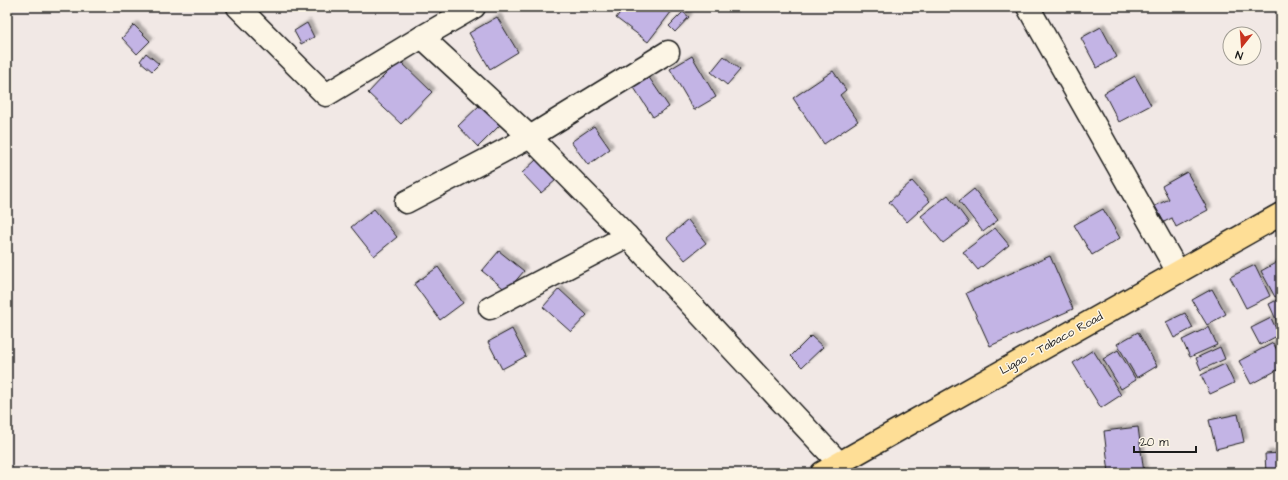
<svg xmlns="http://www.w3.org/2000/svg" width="1288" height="480" viewBox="0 0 1288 480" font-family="'Architects Daughter',sans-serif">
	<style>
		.building { fill: #c3b4e5; stroke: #1c1c1c; filter: url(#shadow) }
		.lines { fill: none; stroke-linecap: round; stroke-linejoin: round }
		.minor-casing { stroke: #1c1c1c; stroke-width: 25 }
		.primary-casing { stroke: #1c1c1c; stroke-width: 25 }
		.minor { stroke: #fcf5e5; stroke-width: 22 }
		.primary { stroke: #fede96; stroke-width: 22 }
		.labels { text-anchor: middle; stroke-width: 3; stroke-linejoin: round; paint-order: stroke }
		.street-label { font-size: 12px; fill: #1c1c1c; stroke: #fcf5e5 }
	</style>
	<defs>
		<filter id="shadow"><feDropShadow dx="3.5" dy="-3.5" stdDeviation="1" flood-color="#0004"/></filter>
	</defs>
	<rect width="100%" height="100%" fill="#f1e8e5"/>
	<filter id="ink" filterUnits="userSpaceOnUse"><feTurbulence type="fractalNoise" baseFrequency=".025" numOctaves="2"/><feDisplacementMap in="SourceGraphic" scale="8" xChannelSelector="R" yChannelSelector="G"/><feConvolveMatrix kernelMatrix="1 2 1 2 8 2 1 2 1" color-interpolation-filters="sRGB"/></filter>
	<g filter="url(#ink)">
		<!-- building -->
		<g class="building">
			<path d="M624,7H675L648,42L616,18Z"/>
			<path d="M683,12L689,17L675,32L669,26Z"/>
			<path d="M497,17L518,52L490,69L469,33Z"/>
			<path d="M307,23L314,37L301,44L294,31Z"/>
			<path d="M134,25L150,41L137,54L122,38Z"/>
			<path d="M1101,27L1117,57L1097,68L1081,38Z"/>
			<path d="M146,53L159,64L152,71L140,61Z"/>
			<path d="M692,56L716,97L694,110L670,69Z"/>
			<path d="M724,56L740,70L727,85L711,72Z"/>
			<path d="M399,60L432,92L401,124L368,93Z"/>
			<path d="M833,71L846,90L840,95L858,121L824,144L793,98Z"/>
			<path d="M646,73L669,107L653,117L631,83Z"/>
			<path d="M1135,76L1151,105L1119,122L1104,93Z"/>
			<path d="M482,103L501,124L478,147L458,126Z"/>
			<path d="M594,126L610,149L588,165L571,142Z"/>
			<path d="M537,159L556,180L541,193L522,173Z"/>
			<path d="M1187,172L1208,210L1176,227L1172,218L1164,222L1155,206L1169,199L1162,186Z"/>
			<path d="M912,181L930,201L907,222L889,202Z"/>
			<path d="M974,189L998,220L983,232L959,201Z"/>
			<path d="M948,195L969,223L943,243L921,216Z"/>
			<path d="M374,209L397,237L374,256L351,227Z"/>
			<path d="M1103,209L1120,238L1092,255L1074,225Z"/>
			<path d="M688,220L706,243L685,260L667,238Z"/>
			<path d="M995,228L1009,245L978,270L963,252Z"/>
			<path d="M499,251L524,271L507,291L482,271Z"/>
			<path d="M1050,256L1073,309L990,346L966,293Z"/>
			<path d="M1281,260V294L1275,297L1261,271Z"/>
			<path d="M1255,265L1270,296L1246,308L1230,277Z"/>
			<path d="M438,267L463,303L440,320L414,284Z"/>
			<path d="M559,289L587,315L571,332L543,307Z"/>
			<path d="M1212,289L1226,314L1207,325L1192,300Z"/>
			<path d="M1281,298V323L1278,324L1269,304Z"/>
			<path d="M1185,313L1193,328L1174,338L1166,322Z"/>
			<path d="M1271,318L1279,335L1260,345L1251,328Z"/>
			<path d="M1209,327L1217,345L1190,357L1182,340Z"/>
			<path d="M512,329L526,356L502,369L488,342Z"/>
			<path d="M1138,332L1157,366L1137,378L1117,344Z"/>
			<path d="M811,336L823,347L802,367L791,356Z"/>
			<path d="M1273,343L1281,357V368L1251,384L1239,361Z"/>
			<path d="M1220,347L1225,359L1201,370L1196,358Z"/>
			<path d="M1093,350L1121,395L1101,408L1073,363Z"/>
			<path d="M1118,350L1136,380L1121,389L1103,359Z"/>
			<path d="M1225,364L1234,383L1210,394L1201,375Z"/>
			<path d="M1238,414L1244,442L1216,449L1209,420Z"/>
			<path d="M1138,427L1144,473H1109L1104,431Z"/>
			<path d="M1281,453V473H1266L1265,454Z"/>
		</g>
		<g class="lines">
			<defs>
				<g id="minor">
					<path d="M238,7L326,95L422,37L474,7"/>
					<path d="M1028,7L1178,272"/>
					<path d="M422,37L530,137L627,236L839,463"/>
					<path d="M406,202L530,137L668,52"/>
					<path d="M490,308L627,236"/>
				</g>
				<path id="primary" d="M822,473L1281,214"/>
			</defs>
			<!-- minor casing -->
			<use href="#minor" class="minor-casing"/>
			<!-- primary casing -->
			<use href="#primary" class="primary-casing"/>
			<!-- minor -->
			<use href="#minor" class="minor"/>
			<!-- primary -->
			<use href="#primary" class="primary"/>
		</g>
	</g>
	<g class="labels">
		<!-- street labels -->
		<g class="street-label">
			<text transform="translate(1051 343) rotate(-29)" y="4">Ligao - Tabaco Road</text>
		</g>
	</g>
	<!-- margin -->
	<rect width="1288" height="480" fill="none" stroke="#fcf5e5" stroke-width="24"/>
	<rect x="12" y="12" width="1264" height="456" fill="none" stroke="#1c1c1c" stroke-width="1.5" filter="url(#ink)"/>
	<!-- north arrow -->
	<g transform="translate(1242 46) rotate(197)"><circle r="19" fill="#fcf5e5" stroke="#a29e95"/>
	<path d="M0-3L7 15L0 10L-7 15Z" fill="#c8321e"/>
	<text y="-6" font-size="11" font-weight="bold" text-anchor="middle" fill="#1c1c1c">N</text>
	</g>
	<!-- scale -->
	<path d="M1134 446v6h62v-6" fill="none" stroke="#1c1c1c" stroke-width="2"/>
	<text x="1140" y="446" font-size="12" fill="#1c1c1c" stroke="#fcf5e5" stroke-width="3" paint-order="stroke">20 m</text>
</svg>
